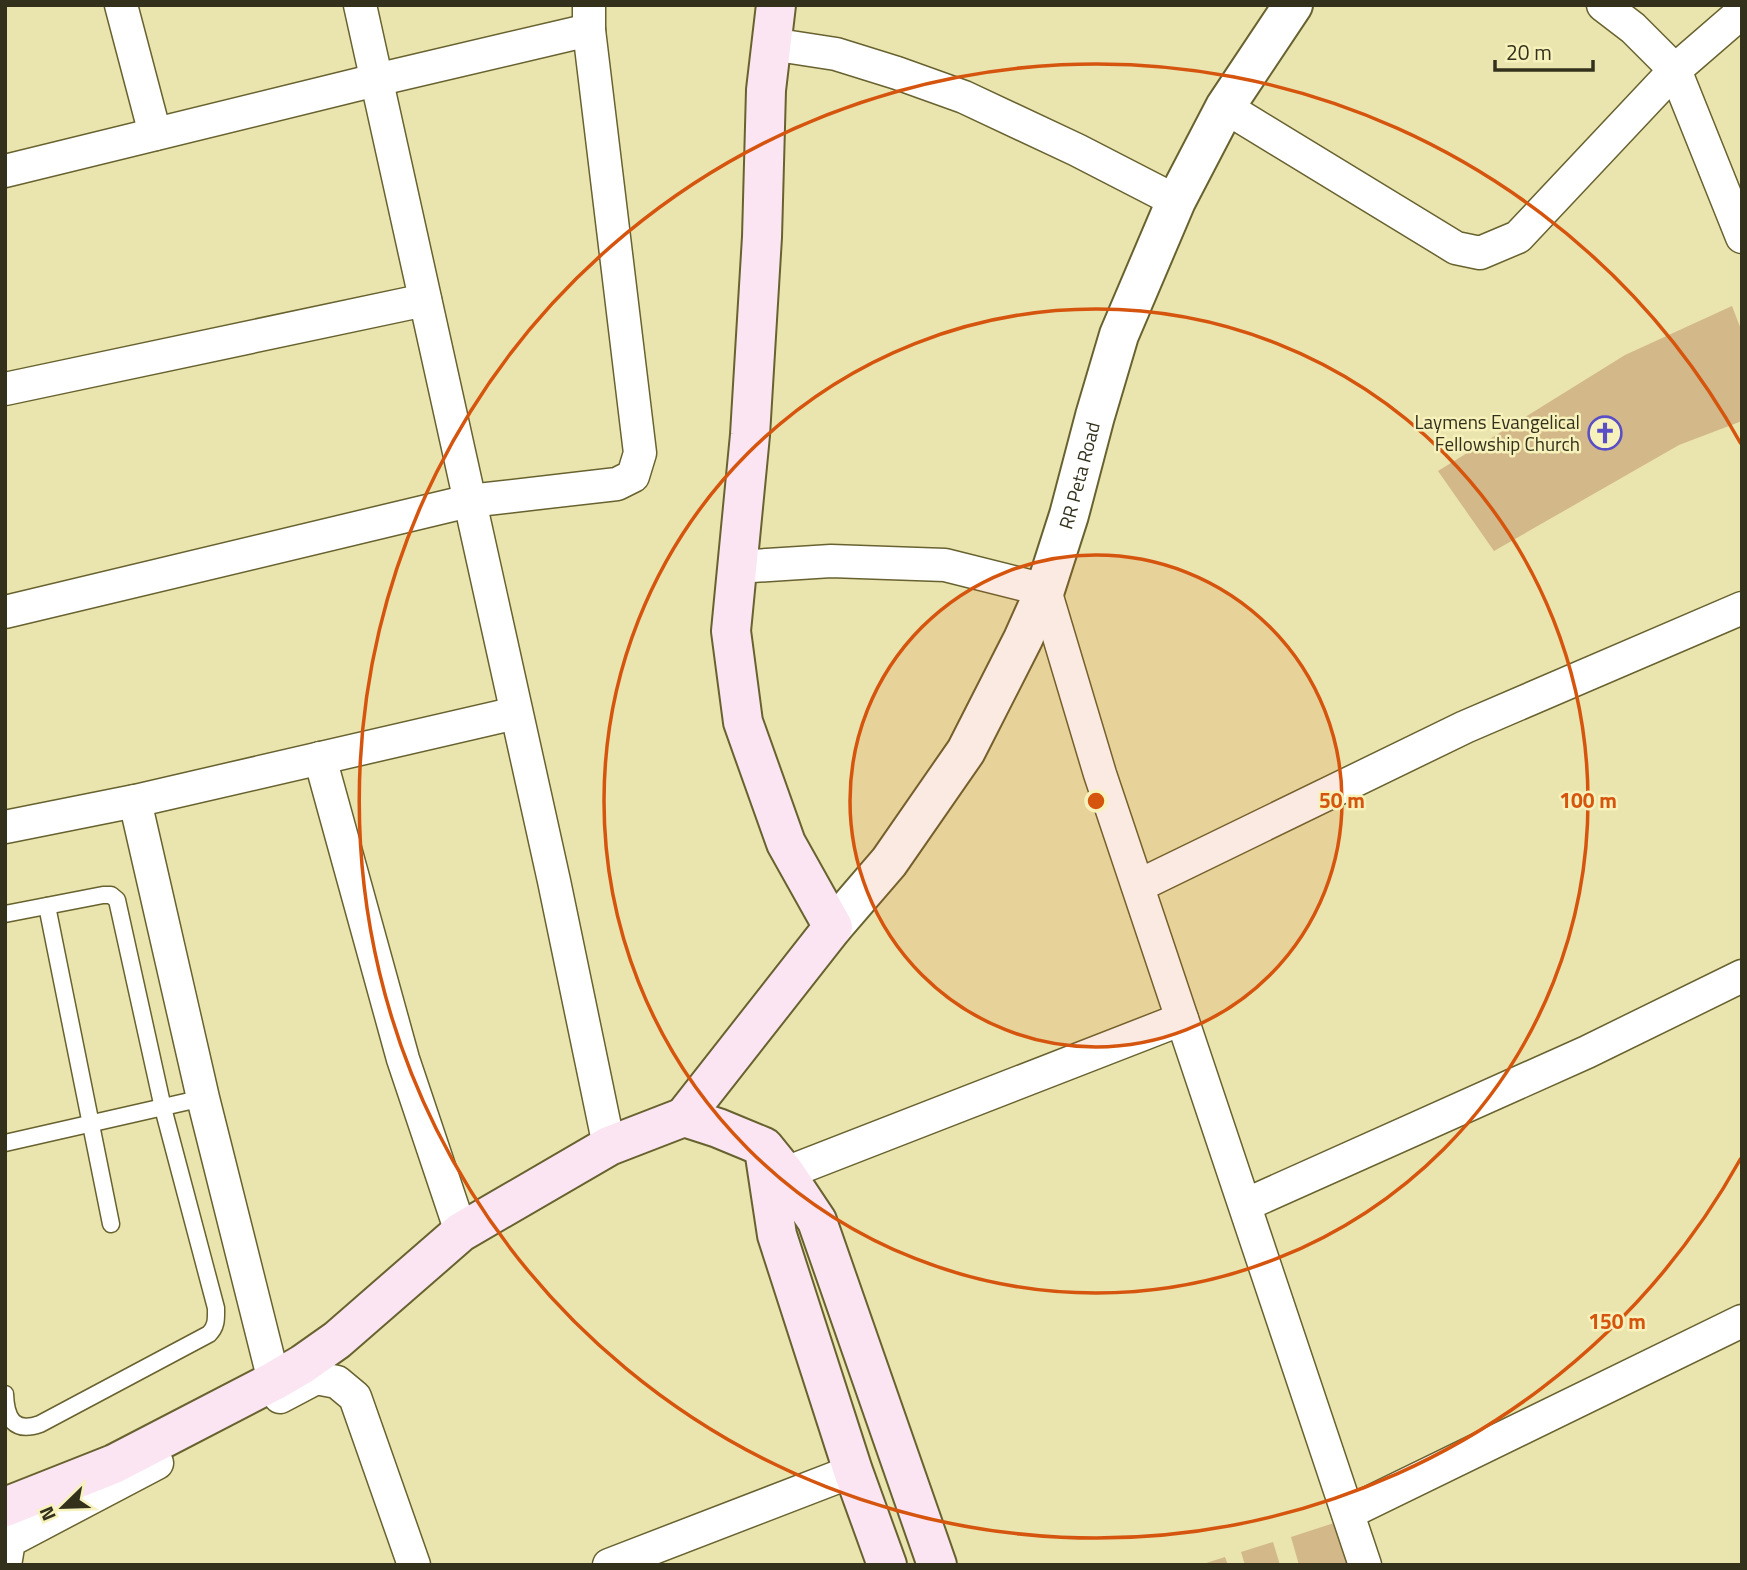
<svg xmlns="http://www.w3.org/2000/svg" width="1747" height="1570" viewBox="0 0 1747 1570" font-family="'Titillium Web',sans-serif">
	<style>
		.building { fill: #d3b989 }
		.lines { fill: none; stroke-linecap: round; stroke-linejoin: round }
		.service-casing { stroke: #686230; stroke-width: 19 }
		.minor-casing { stroke: #686230; stroke-width: 35 }
		.tertiary-casing { stroke: #686230; stroke-width: 42 }
		.secondary-casing { stroke: #686230; stroke-width: 42 }
		.service { stroke: #fff; stroke-width: 16 }
		.minor { stroke: #fff; stroke-width: 32 }
		.tertiary { stroke: #fff; stroke-width: 38 }
		.secondary { stroke: #fbe5f3; stroke-width: 38 }
		.ring { fill: none; stroke: #d6550e; stroke-width: 3.5 }
		.labels { text-anchor: middle; stroke-width: 5; stroke-linejoin: round; paint-order: stroke }
		.poi-label { font-size: 19px; fill: #33311c; stroke: #f7f1bb; text-anchor: end }
		.street-label { font-size: 19px; fill: #33311c; stroke: #f7f1bb }
		.centre { fill: #d6550e; stroke: #f7f1bb; stroke-width: 3.5 }
		.ring-label { font-size: 21px; text-anchor: middle; font-weight: bold; fill: #d6550e; stroke: #f7f1bb; stroke-width: 5; stroke-linejoin: round; paint-order: stroke }
	</style>
	<rect width="100%" height="100%" fill="#eae4ae"/>
	<!-- building -->
	<g class="building">
		<path d="M1732,306L1742,332V421L1679,445L1494,551L1438,471L1625,355Z"/>
		<path d="M1337,1522L1350,1565H1299L1291,1537Z"/>
		<path d="M1273,1542L1280,1565H1245L1241,1552Z"/>
		<path d="M1225,1557L1228,1565H1203V1564Z"/>
	</g>
	<g class="lines">
		<defs>
			<g id="service">
				<path d="M47,906L111,1224"/>
				<path d="M5,914L103,895H111L117,900L163,1108L216,1308C216,1318 217,1326 209,1334L40,1424C14,1433 6,1419 5,1394"/>
				<path d="M5,1143L203,1098"/>
			</g>
			<g id="minor">
				<path d="M121,5L155,134"/>
				<path d="M360,5L554,881L609,1146"/>
				<path d="M1603,5L1633,28L1675,70L1742,237"/>
				<path d="M771,44L836,54L897,73L964,97L1077,150L1176,201"/>
				<path d="M1225,107L1456,248L1480,253L1518,237L1675,70L1742,12"/>
				<path d="M5,171L376,80L589,30"/>
				<path d="M5,389L425,300"/>
				<path d="M737,567L831,561L945,565L1045,590L1100,774L1365,1565"/>
				<path d="M5,612L469,501L617,484L633,476L640,453L589,30V5"/>
				<path d="M320,758L403,1059L461,1232"/>
				<path d="M135,801L203,1098L274,1381"/>
				<path d="M5,827L135,801L516,713"/>
				<path d="M1138,886L1465,727L1742,608"/>
				<path d="M768,1180L1182,1019"/>
				<path d="M1245,1205L1587,1052L1742,976"/>
				<path d="M280,1397L316,1378L337,1382L355,1397L414,1565"/>
				<path d="M1348,1513L1742,1321"/>
				<path d="M5,1565L9,1541L157,1463"/>
				<path d="M609,1565L853,1471"/>
			</g>
			<g id="tertiary">
				<path id="s1" d="M833,927L889,862L966,751L1023,639L1045,590L1069,515L1095,416L1119,335L1176,201L1225,107L1293,5"/>
			</g>
			<g id="secondary">
				<path d="M684,1117L833,927L786,843L743,722L731,631L750,435L762,237L766,90L776,5"/>
				<path d="M764,1149L777,1235L853,1471L887,1565"/>
				<path d="M5,1507L114,1464L274,1381L303,1364L337,1340L461,1232L609,1146L684,1117L718,1128L764,1147L785,1173L817,1221L937,1565"/>
			</g>
		</defs>
		<!-- service casing -->
		<use href="#service" class="service-casing"/>
		<!-- minor casing -->
		<use href="#minor" class="minor-casing"/>
		<!-- tertiary casing -->
		<use href="#tertiary" class="tertiary-casing"/>
		<!-- secondary casing -->
		<use href="#secondary" class="secondary-casing"/>
		<!-- service -->
		<use href="#service" class="service"/>
		<!-- minor -->
		<use href="#minor" class="minor"/>
		<!-- tertiary -->
		<use href="#tertiary" class="tertiary"/>
		<!-- secondary -->
		<use href="#secondary" class="secondary"/>
	</g>
	<!-- distance rings -->
	<circle cx="1096" cy="801" r="246" fill="#d6550e" fill-opacity=".12"/>
	<g class="ring">
		<circle cx="1096" cy="801" r="246"/>
		<circle cx="1096" cy="801" r="492"/>
		<path d="M1741 1158A737 737 0 1 1 1741 444"/>
	</g>
	<!-- icons -->
	<defs>
		<symbol id="church-ring" viewBox="-11 -11 22 22"><circle r="9.5" fill="#f7f1bb" stroke="#594ec6" stroke-width="1.5"/><path d="M-1.2-6h2.4v3.5h3.3v2.4h-3.3V6h-2.4V-.1h-3.3v-2.4h3.3Z" fill="#594ec6"/></symbol>
	</defs>
	<g fill-rule="evenodd">
		<use href="#church-ring" x="1586" y="414" width="38" height="38"/>
	</g>
	<g class="labels">
		<!-- poi labels -->
		<g class="poi-label">
			<text x="1580" y="429">Laymens Evangelical<tspan x="1580" dy="22">Fellowship Church</tspan></text>
		</g>
		<!-- street labels -->
		<g class="street-label">
			<text dy="7" stroke="none"><textPath href="#s1" startOffset="520">RR Peta Road</textPath></text>
		</g>
	</g>
	<circle cx="1096" cy="801" r="10" class="centre"/>
	<g class="ring-label">
		<text x="1342" y="808">50 m</text>
		<text x="1588" y="808">100 m</text>
		<text x="1617" y="1329">150 m</text>
	</g>
	<!-- border -->
	<rect width="1747" height="1570" fill="none" stroke="#33311c" stroke-width="14"/>
	<!-- north arrow -->
	<g transform="translate(63 1507) rotate(247)" stroke="#f7f1bb" stroke-width="5" paint-order="stroke">
	<path d="M0-5L12 26L0 18L-12 26Z" fill="#33311c"/>
	<text y="-10" font-size="19" font-weight="bold" text-anchor="middle" fill="#33311c">N</text>
	</g>
	<!-- scale -->
	<path d="M1495 60v10h98v-10" fill="none" stroke="#33311c" stroke-width="3.5"/>
	<text x="1506" y="60" font-size="21" fill="#33311c" stroke="#f7f1bb" stroke-width="5" paint-order="stroke">20 m</text>
</svg>
